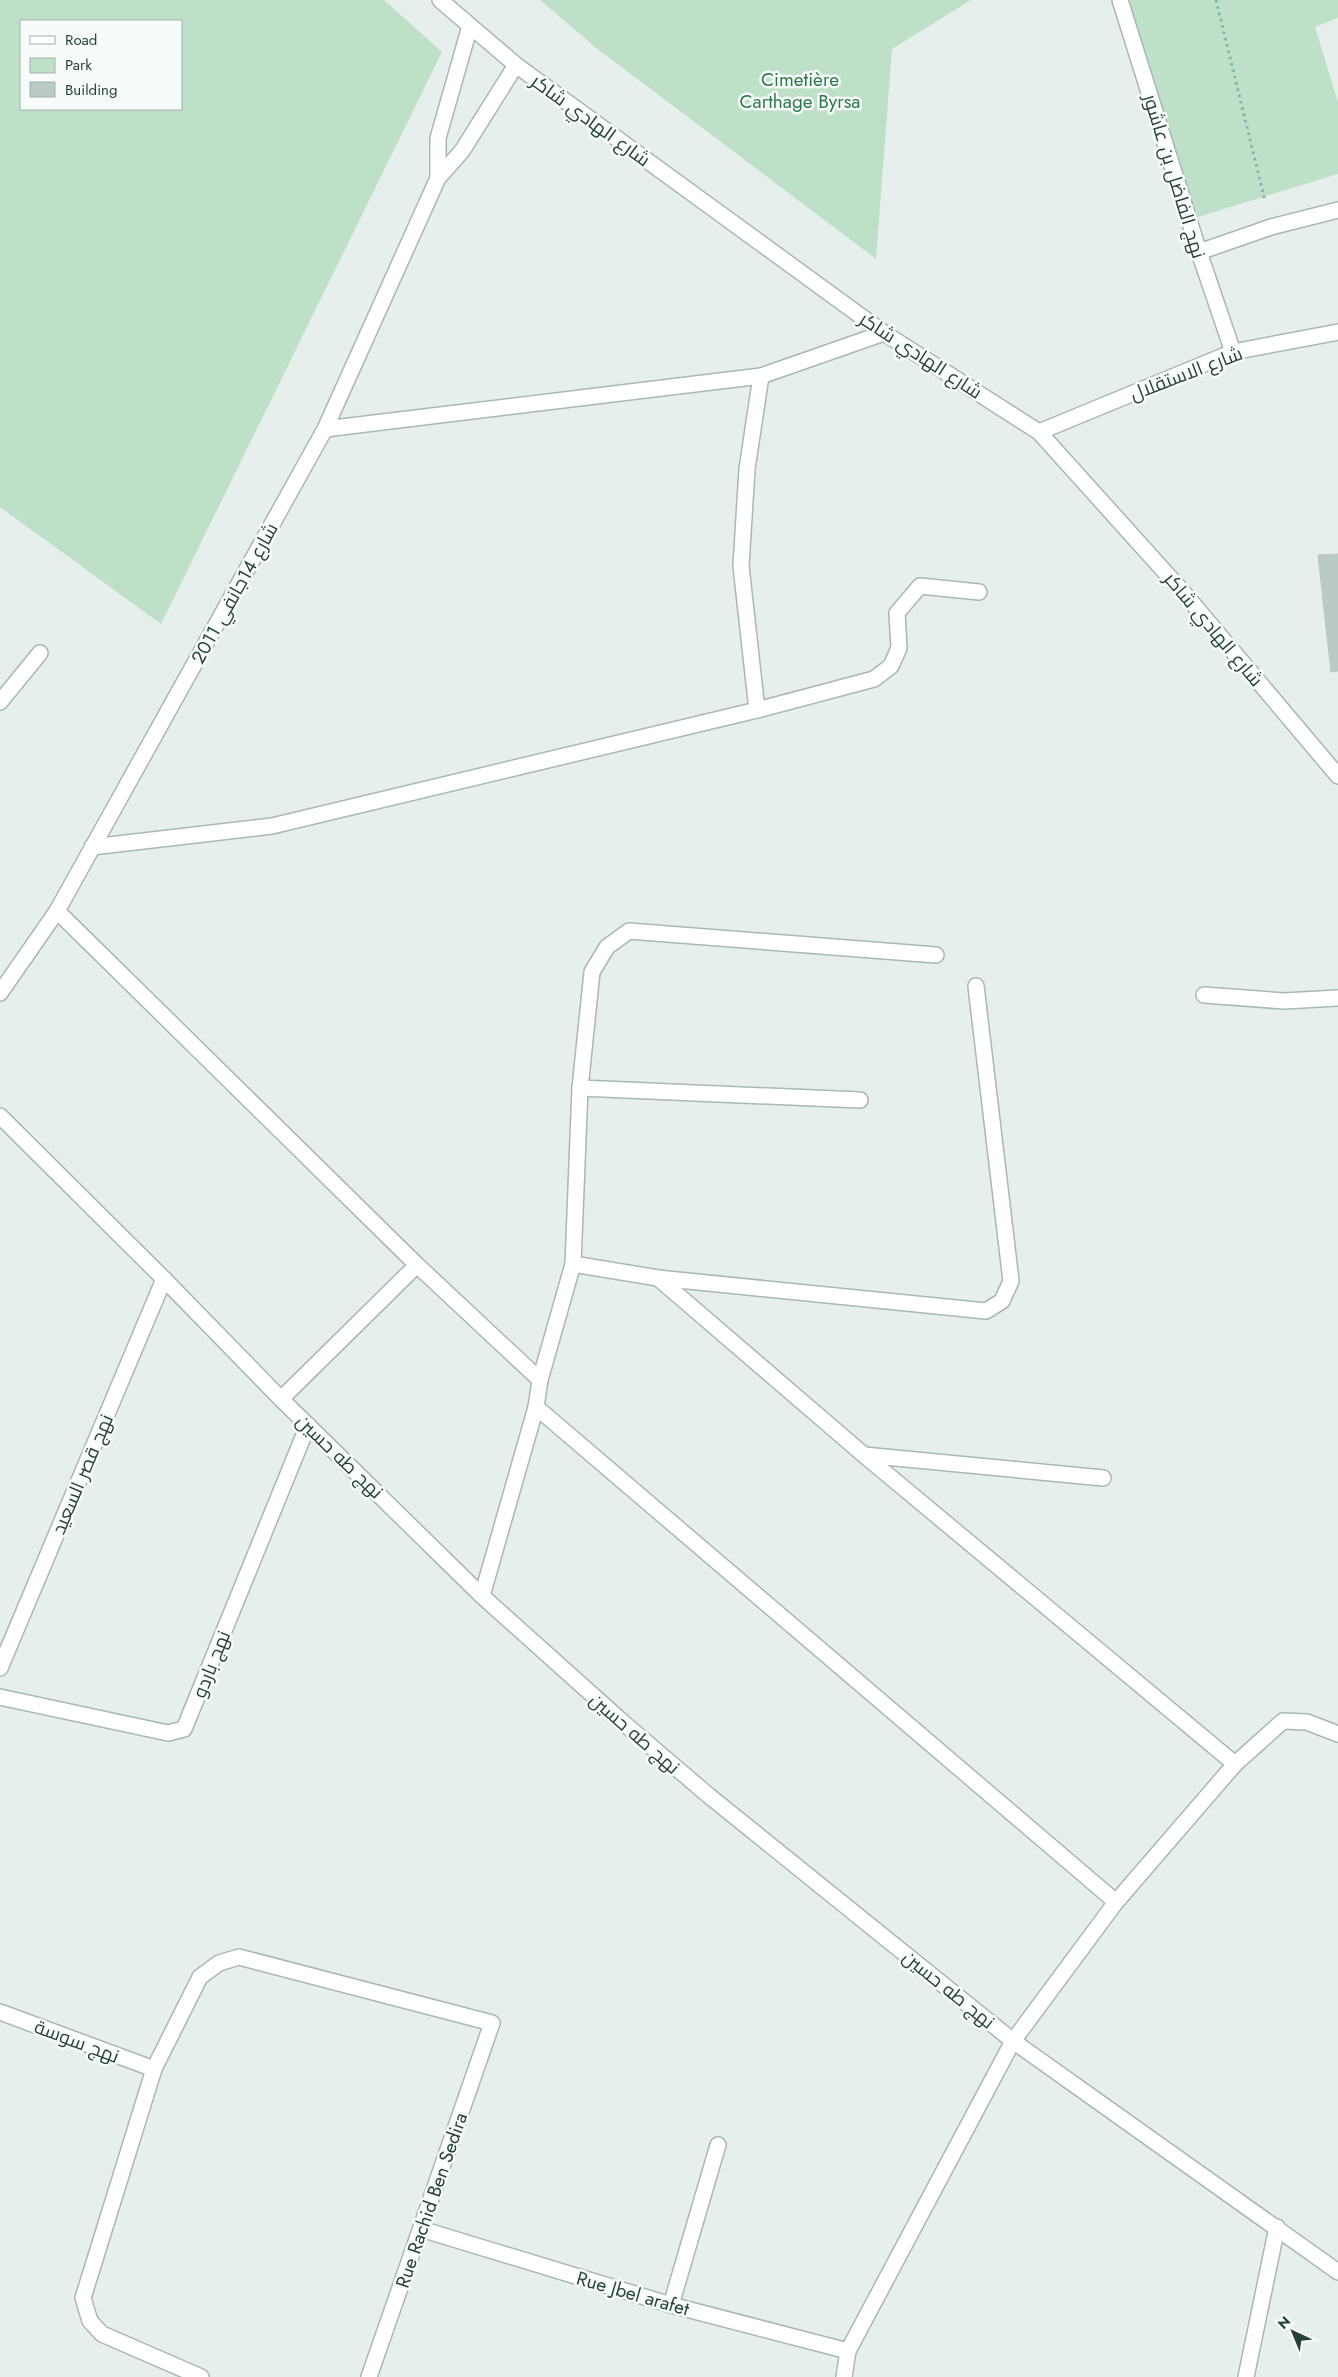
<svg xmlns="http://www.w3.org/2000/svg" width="1338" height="2377" viewBox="0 0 1338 2377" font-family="Jost,Cairo,sans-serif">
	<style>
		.green { fill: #bfe0c8; fill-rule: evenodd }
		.building { fill: #bbcac4; stroke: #b8c9c2 }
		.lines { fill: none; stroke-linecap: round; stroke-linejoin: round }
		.minor-casing { stroke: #a8b8b2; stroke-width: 18 }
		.path { stroke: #86b3a5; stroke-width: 3; stroke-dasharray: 2.5 4; stroke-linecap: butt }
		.minor { stroke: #fff; stroke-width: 15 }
		.labels { text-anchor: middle; stroke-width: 5; stroke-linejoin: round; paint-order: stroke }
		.park-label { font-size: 19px; fill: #2d7a4b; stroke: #f7fbf9 }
		.street-label { font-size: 19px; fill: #24423a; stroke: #f7fbf9 }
	</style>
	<rect width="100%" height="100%" fill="#e6efeb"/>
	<!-- green -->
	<g class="green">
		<path d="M0,0H384L442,52L161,624L0,507ZM21,21H181V109H21Z"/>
		<path d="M540,0H971L892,49L876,259L595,47Z"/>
		<path d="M1129,0H1338V18L1315,27L1338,102V174L1188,220Z"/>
	</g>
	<!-- building -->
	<path class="building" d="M1338,554V671L1331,672L1318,555Z"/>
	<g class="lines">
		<defs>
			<g id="minor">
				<path d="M440,0L516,65L884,333L1039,432L1183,592L1338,776"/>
				<path d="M1120,0L1199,252L1233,352"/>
				<path d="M438,178V138L470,26"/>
				<path d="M1199,252L1271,227L1338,210"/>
				<path d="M325,429L761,376L884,333"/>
				<path d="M1039,432L1233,352L1338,332"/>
				<path d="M0,702L40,653"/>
				<path d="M757,710L741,566L747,469L761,376"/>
				<path d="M92,847L272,826L757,710L874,679L891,666L899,648L897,613L920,586L979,592"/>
				<path d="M57,911L417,1265L540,1380"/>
				<path d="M0,993L57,911L325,429L438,178L462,151L516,65"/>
				<path d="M1204,995L1284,1001L1338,998"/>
				<path d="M580,1088L860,1100"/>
				<path d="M0,1116L164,1279L281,1399L482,1596L626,1725L708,1795L1013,2041L1338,2272"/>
				<path d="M573,1264L658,1278L986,1311L1002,1301L1011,1281L976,986"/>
				<path d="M658,1278L864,1455L1235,1764"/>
				<path d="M281,1399L417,1265"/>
				<path d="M536,1407L1116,1902"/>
				<path d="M864,1455L1103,1478"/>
				<path d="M482,1596L536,1407L540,1380L573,1264L580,1088L592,972L607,947L629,931L936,955"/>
				<path d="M0,1668L164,1279"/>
				<path d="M0,1697L168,1733L184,1729L308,1425"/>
				<path d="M0,2012L154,2069"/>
				<path d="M421,2229L671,2305L848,2351"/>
				<path d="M671,2305L718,2145"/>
				<path d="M201,2377L102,2334L90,2321L83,2298L154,2069L200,1977L219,1963L239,1957L492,2023L369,2377"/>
				<path d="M844,2377L848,2351L1013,2041L1116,1902L1235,1764L1283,1721L1307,1722L1338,1734"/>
				<path d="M1246,2377L1277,2227"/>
			</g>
		</defs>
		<!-- minor casing -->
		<use href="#minor" class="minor-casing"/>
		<!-- path -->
		<path class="path" d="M1216,0L1265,201"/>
		<!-- minor -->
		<use href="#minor" class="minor"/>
	</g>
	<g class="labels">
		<!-- park labels -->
		<g class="park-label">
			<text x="800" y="86">Cimetière<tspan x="800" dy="22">Carthage Byrsa</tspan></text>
		</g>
		<!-- street labels -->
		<g class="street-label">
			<text transform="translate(591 120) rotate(36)" y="7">شارع الهادي شاكر</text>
			<text transform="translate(1175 176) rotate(73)" y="7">نهج الفاضل بن عاشور</text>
			<text transform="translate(921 355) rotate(33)" y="7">شارع الهادي شاكر</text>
			<text transform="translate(1186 373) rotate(-21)" y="7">شارع الاستقلال</text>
			<text transform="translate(234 593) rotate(-61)" y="7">شارع 14جانفي 2011</text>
			<text transform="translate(1214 629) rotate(50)" y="7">شارع الهادي شاكر</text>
			<text transform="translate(340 1456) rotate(44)" y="7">نهج طه حسين</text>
			<text transform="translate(82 1474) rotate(-67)" y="7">نهج قصر السعيد</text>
			<text transform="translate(211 1664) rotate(-68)" y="7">نهج باردو</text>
			<text transform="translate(635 1733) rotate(41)" y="7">نهج طه حسين</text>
			<text transform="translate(949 1989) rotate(39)" y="7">نهج طه حسين</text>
			<text transform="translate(77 2041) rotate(21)" y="7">نهج سوسة</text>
			<text transform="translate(431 2200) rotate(-71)" y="7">Rue Rachid Ben Sedira</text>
			<text transform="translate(633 2293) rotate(16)" y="7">Rue Jbel arafet</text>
		</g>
	</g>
	<!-- legend -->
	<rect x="20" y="20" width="162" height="90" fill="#f7fbf9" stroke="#a3b1ad"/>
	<rect x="30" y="36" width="25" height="8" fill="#ffffff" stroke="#a3b1ad"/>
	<text x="65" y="45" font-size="15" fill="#24423a">Road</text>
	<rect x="30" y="58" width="25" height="15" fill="#bfe0c8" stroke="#a3b1ad"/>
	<text x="65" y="70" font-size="15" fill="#24423a">Park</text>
	<rect x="30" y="82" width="25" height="15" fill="#bbcac4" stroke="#a3b1ad"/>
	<text x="65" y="95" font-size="15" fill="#24423a">Building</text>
	<!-- north arrow -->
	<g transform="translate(1293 2332) rotate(316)" stroke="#f7fbf9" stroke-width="4" paint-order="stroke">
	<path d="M0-4L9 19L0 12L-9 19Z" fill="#24423a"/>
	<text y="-8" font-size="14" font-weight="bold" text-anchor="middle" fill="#24423a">N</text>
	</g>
</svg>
